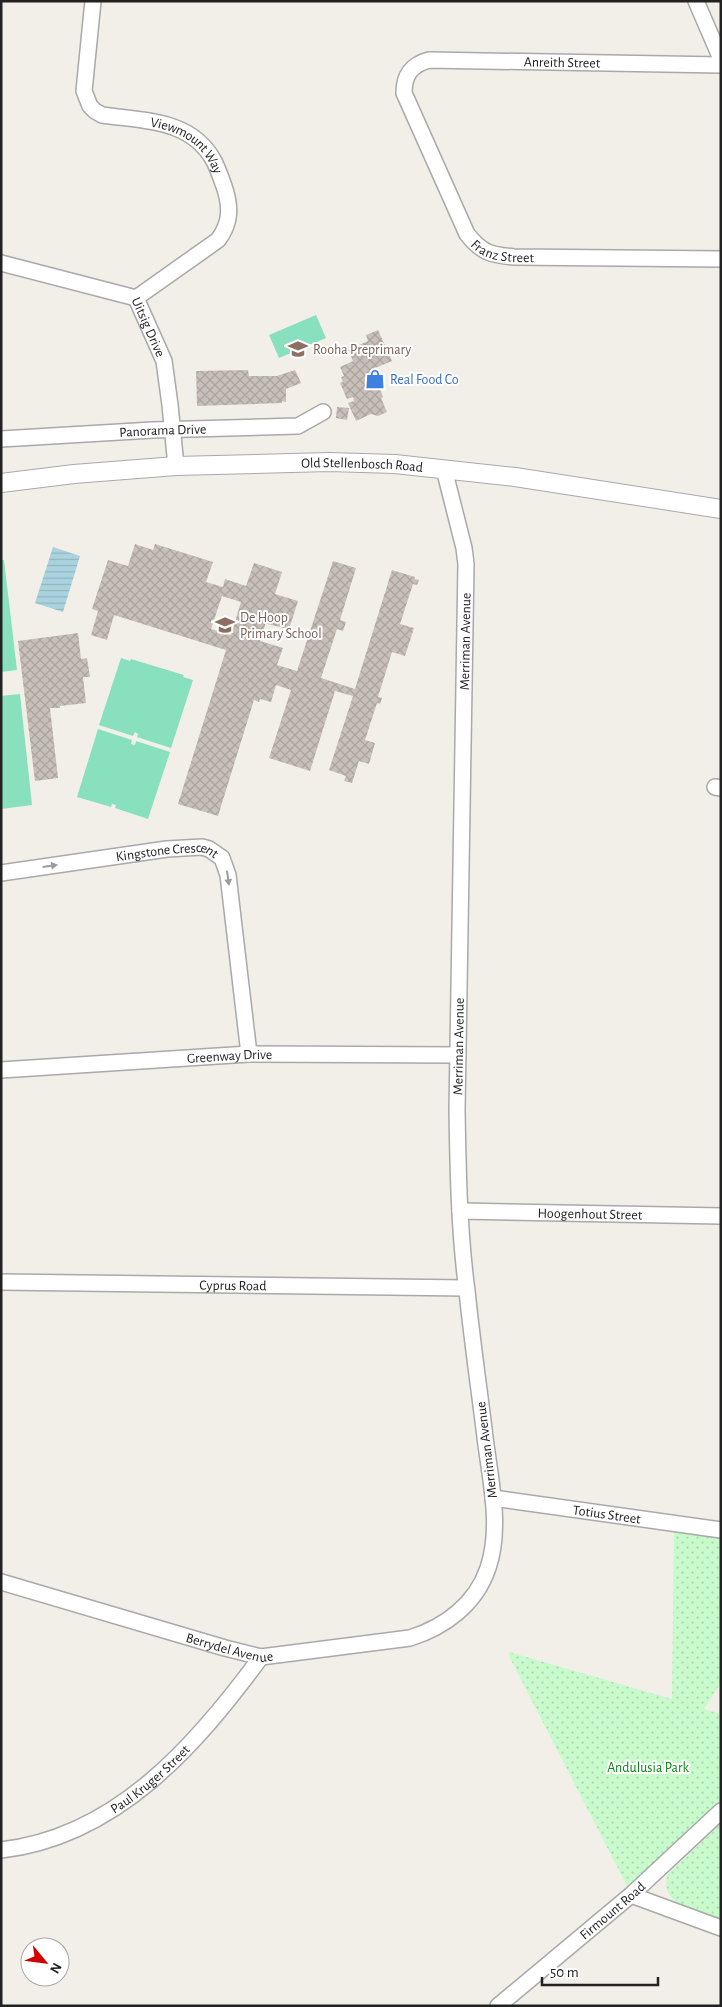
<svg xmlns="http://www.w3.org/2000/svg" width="722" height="2007" viewBox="0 0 722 2007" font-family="'Alegreya Sans',sans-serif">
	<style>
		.park { fill: url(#park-dots) }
		.pitch { fill: #88e0be }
		.water { fill: url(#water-rules) }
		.building { fill: url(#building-cross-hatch); fill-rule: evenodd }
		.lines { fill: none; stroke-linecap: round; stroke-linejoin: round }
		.minor-casing { stroke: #a9a9a9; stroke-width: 18 }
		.tertiary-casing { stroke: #a9a9a9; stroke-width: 20 }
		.minor { stroke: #fff; stroke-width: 15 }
		.tertiary { stroke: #fff; stroke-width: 18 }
		.oneway { fill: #9c9c9c }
		.labels { text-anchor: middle; stroke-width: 4; stroke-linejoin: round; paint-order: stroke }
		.street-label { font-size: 14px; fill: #222; stroke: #fff }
		.education-label { font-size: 14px; fill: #785e54; stroke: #fff; text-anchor: start }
		.shop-label { font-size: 14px; fill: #366cbe; stroke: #fff; text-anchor: start }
		.park-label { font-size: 14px; fill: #0c8416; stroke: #fff }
	</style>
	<defs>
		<pattern id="park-dots" width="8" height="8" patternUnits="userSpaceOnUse" patternTransform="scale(1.25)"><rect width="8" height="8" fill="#c8facc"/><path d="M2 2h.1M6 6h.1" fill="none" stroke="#acd6af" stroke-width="1.8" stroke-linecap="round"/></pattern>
		<pattern id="water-rules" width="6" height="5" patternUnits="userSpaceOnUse" patternTransform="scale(1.25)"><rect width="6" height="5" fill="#aad3df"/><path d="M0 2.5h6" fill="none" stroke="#92b5bf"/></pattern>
		<pattern id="building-cross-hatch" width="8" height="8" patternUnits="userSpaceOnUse" patternTransform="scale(1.25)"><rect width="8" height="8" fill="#c7bfb8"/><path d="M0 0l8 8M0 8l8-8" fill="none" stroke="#aba49e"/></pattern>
	</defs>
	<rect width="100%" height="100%" fill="#f2efe9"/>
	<!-- park -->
	<g class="park">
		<path d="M674,1531L721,1538V1683L704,1709L721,1714V1801L628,1888L510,1658L509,1652L672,1699Z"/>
		<path d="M721,1824V1920C698,1911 658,1906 668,1874Z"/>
	</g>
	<!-- pitch -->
	<g class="pitch">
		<path d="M316,315L326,338L279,358L269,335Z"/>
		<path d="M1,560H4L17,670L1,672Z"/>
		<path d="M121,658L130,661L131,659L184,675L183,677L193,680L171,748L137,737L138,734L135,732L133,736L99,725Z"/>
		<path d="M20,694L32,805L1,809V696Z"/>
		<path d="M98,729L132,740L131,744L135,745L136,741L170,752L148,819L115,808L116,805L112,804L111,807L77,797Z"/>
	</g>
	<!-- water -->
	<path class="water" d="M53,547L80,556L63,612L35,603Z"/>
	<!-- building -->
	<g class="building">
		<path d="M378,330L392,361L375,368L384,387L380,389L383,397L381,398L387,412L378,416L371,414L356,421L348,403L354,401L353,397L347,399L340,383L343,382L341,377L344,376L340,367L353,361L348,350L368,341L366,335Z"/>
		<path d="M248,370L249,376H277L295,370L301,383L286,389V402L282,401V403L197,406L196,371Z"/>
		<path d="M337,407L349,408L347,420L336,418Z"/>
		<path d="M135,544L153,550L155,544L213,562L206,582L223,587L225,579L246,586L254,563L282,572L275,594L298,601L289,629L267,624L266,622L260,641L283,648L277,665L297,671L333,561L356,568L340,620L346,622L343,631L337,629L321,678L355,689L392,570L415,577V579L419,580L417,585L413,584L400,624L414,628L405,656L392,652L378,697L382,698L380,704L377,703L365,740L375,743L369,764L359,761L352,783L344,781L346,776L329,770L353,696L335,691L310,771L269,758L291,690L276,685L271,702L260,699L259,702L254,700L218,816L178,804L226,650L114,615L107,640L91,635L98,611L92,609L108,560L128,566ZM222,596L241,602L231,635L211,629Z"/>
		<path d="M78,633L81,659L87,658L90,677H83L86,703L60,706V708H50L58,778L35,781L18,641Z"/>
	</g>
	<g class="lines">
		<defs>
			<g id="minor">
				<path id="s1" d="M93,1L84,91L90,106L95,111L102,115C144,121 191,119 214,161C218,169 221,178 224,186C231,207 231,223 218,240L136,298"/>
				<path d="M696,1L721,59"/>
				<path id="s2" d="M721,65L429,60C411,65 404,75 404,93L467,234C482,253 491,255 514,257L721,259"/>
				<path id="s3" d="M1,263L136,298L164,361L170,405L176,466"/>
				<path id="s4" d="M1,439L153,430L298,426L323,412"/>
				<path d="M715,787L721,788"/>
				<path id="s5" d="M1,873L167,849L202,847L209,849L222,858L228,875L249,1054"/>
				<path id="s6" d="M1,1070L249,1054L458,1055"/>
				<path id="s7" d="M460,1211L721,1216"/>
				<path id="s8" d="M1,1282L466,1288"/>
				<path id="s9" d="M493,1498L721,1530"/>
				<path id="s10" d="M1,1582L225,1648L261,1657L410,1638C445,1627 476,1604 488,1568C502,1527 490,1479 485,1437C479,1388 472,1340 467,1291C459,1231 458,1170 457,1110L466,564L464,548L444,469"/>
				<path id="s11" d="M1,1850C117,1837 197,1744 261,1657"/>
				<path d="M631,1895L721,1928"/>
				<path id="s12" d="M498,2006L631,1895L721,1811"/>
			</g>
			<g id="tertiary">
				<path id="s13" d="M1,483L74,474L176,466L329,462L395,464L515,477L721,509"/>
			</g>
		</defs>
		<!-- minor casing -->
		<use href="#minor" class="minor-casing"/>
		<!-- tertiary casing -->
		<use href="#tertiary" class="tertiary-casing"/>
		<!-- minor -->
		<use href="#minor" class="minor"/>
		<!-- tertiary -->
		<use href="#tertiary" class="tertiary"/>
	</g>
	<!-- one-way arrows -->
	<defs><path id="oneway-solid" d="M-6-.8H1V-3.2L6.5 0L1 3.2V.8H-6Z" transform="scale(1.25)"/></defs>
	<g class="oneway">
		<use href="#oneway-solid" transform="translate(50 866) rotate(-8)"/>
		<use href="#oneway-solid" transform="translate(228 878) rotate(82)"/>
	</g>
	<!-- icons -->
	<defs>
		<symbol id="school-bare" viewBox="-9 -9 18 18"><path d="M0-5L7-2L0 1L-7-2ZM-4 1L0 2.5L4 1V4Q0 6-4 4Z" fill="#8d6e63" stroke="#fff" stroke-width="2.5" paint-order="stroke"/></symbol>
		<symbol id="shop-bare" viewBox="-9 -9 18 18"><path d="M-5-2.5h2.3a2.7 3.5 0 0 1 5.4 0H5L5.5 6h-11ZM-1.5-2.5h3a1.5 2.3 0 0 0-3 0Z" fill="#3f7fe0" stroke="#fff" stroke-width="2.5" paint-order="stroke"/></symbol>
	</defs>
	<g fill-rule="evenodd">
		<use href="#school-bare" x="284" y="335" width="28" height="28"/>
		<use href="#shop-bare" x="361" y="365" width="28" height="28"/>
		<use href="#school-bare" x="211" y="611" width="28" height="28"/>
	</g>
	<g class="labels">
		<!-- street labels -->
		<g class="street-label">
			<text transform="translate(562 62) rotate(1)" y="5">Anreith Street</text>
			<text dy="5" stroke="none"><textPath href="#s1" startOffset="216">Viewmount Way</textPath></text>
			<text dy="5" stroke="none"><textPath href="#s2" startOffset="534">Franz Street</textPath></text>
			<text dy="5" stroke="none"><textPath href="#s3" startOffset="171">Uitsig Drive</textPath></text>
			<text dy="5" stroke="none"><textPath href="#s4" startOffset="162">Panorama Drive</textPath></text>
			<text dy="5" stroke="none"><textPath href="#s13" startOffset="362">Old Stellenbosch Road</textPath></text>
			<text dy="5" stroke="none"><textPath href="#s10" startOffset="1459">Merriman Avenue</textPath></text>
			<text dy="5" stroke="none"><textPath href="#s5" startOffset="168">Kingstone Crescent</textPath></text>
			<text dy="5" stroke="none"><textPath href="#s10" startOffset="1054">Merriman Avenue</textPath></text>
			<text dy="5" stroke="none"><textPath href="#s6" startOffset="229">Greenway Drive</textPath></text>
			<text dy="5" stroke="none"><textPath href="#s7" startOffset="130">Hoogenhout Street</textPath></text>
			<text dy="5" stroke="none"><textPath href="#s8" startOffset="232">Cyprus Road</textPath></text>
			<text transform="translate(486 1450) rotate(-97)" y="5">Merriman Avenue</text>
			<text dy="5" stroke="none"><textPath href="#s9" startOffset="115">Totius Street</textPath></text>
			<text dy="5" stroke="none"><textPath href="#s10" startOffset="238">Berrydel Avenue</textPath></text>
			<text dy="5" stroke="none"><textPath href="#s11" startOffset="168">Paul Kruger Street</textPath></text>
			<text dy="5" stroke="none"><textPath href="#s12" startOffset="149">Firmount Road</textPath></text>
		</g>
		<!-- education labels -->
		<g class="education-label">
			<text x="313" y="354">Rooha Preprimary</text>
			<text x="240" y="622">De Hoop<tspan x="240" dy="16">Primary School</tspan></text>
		</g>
		<!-- shop labels -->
		<g class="shop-label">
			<text x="390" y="384">Real Food Co</text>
		</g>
		<!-- park labels -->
		<g class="park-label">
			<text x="648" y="1772">Andulusia Park</text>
		</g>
	</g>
	<!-- border -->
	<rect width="722" height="2007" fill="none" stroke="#222222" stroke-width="5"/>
	<!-- north arrow -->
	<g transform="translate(45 1962) rotate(119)"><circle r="24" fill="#ffffff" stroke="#a7a7a7"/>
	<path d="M0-4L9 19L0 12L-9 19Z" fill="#d40000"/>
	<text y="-8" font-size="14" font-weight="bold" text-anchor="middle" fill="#222222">N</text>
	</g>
	<!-- scale -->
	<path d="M542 1977v8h116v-8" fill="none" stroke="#222222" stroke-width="2.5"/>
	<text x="550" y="1977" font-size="15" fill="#222222" stroke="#ffffff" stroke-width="4" paint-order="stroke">50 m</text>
</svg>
